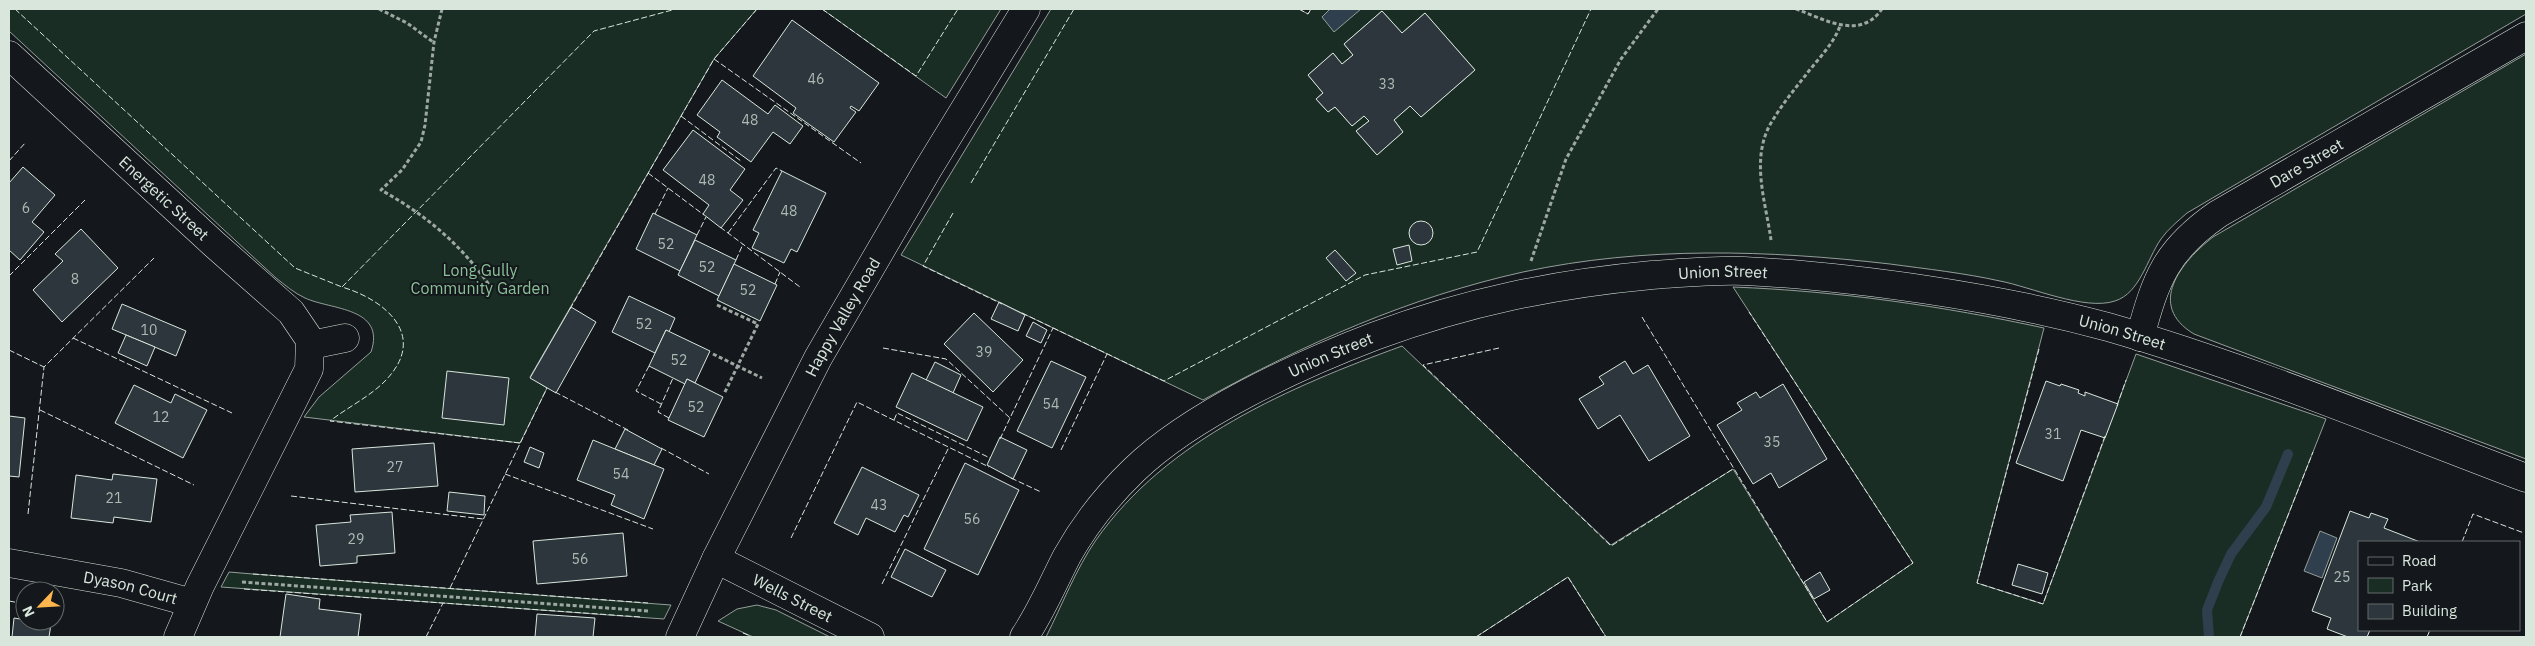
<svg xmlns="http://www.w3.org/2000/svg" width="2535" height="646" viewBox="0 0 2535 646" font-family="'IBM Plex Sans',sans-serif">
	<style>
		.green { fill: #1a2d24; stroke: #939e99; fill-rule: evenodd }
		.water { fill: #2f3f4d; stroke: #939e99 }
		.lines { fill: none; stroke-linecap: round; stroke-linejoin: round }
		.stream { stroke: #2f3f4d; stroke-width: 10 }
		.building { fill: #2c363c; stroke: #d8e6dc }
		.minor-casing { stroke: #d8e6dc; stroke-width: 29 }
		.tertiary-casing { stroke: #d8e6dc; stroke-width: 29 }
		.path { stroke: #9da8a2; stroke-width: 3; stroke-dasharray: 4 2.5; stroke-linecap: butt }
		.minor { stroke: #14181c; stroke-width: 28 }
		.tertiary { stroke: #14181c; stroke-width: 28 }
		.fence { stroke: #d8e6dc; stroke-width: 1; stroke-dasharray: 6 2.5; stroke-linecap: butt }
		.labels { text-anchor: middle; stroke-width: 4; stroke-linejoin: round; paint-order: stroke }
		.number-label { font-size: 14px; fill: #adbab4 }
		.street-label { font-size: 16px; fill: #d8e6dc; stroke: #14181c }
		.park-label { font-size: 16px; fill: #8ac095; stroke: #14181c }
	</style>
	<rect width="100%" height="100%" fill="#14181c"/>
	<!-- green -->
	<g class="green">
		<path d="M9,9H757L714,59L530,377L547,388L520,443L304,417L319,397L371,352C386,307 331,310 305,298C294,293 285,285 276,278L9,31Z"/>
		<path d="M822,9H1001L946,98Z"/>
		<path d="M1051,9H1299L1308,14L1311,9H2526V14L2187,213C2178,221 2168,229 2161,239C2147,259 2140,293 2115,301C2085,311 2031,287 2000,281C1964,273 1927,269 1890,264C1768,250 1644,246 1523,272C1410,297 1304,344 1203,400L901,255ZM1382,11L1402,33L1425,13L1475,70L1421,117L1410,106L1394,120L1403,132L1377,155L1356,131L1369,121L1364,116L1352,126L1335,107L1328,112L1316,99L1323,93L1308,75L1333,53L1342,64L1353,55L1344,44Z"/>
		<path d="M2526,54V459L2194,334C2146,305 2181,262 2213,237Z"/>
		<path d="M1733,287C1838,291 1943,306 2044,328L1977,583L2043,604L2136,354L2326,419L2240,637H1606L1568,577L1476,637H1046C1062,605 1076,569 1096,540C1167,439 1290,387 1402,346L1611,545L1733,469L1827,622L1913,563Z"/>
		<path d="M229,572L253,574L671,605L664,619L221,587Z"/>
		<path d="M757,605L776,610L830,637H753L718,621L737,609Z"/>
	</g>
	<!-- water -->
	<g class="water">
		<path d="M1330,9H1361L1334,32L1322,17Z"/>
		<path d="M2320,531L2337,538L2322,578L2304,571Z"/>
	</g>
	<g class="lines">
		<!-- stream -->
		<path class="stream" d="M2209,637L2207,610L2218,582L2231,554L2266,507L2288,454"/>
	</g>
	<!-- building -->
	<g class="building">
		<path d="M1382,11L1402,33L1425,13L1475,70L1421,117L1410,106L1394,120L1403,132L1377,155L1356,131L1369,121L1364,116L1352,126L1335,107L1328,112L1316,99L1323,93L1308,75L1333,53L1342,64L1353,55L1344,44Z"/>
		<path d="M792,20L879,83L859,111L851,106L850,108L856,112L834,142L793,113L796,108L753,76Z"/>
		<path d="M722,80L768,114L775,105L803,126L790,144L773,132L751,162L717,137L720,132L697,115Z"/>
		<path d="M693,130L745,169L730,190L743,200L721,228L703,214L709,205L663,170Z"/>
		<path d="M23,167L55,195L32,222L44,232L20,260L9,250V183Z"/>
		<path d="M782,171L826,193L797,252L791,249L784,263L752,248L759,233L753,230Z"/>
		<path d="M653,213L697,235L680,271L636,249Z"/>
		<circle cx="1421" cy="233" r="12"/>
		<path d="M81,229L118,268L62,322L33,290L63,261L55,254Z"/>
		<path d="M695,240L736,260L719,296L678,275Z"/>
		<path d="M1409,245L1412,261L1397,265L1393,249Z"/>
		<path d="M1335,250L1356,273L1346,281L1326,258Z"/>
		<path d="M734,264L777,285L760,321L717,300Z"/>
		<path d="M629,296L675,318L669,332L666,330L655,353L612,332Z"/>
		<path d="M999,302L1025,315L1018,331L991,319Z"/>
		<path d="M122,304L186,331L176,356L112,329Z"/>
		<path d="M571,307L596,322L556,393L530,378Z"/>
		<path d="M974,313L1023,360L993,392L944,344Z"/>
		<path d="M1033,322L1047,330L1041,343L1026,336Z"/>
		<path d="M666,330L710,351L695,383L687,379L685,384L649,366Z"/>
		<path d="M126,335L155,347L147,366L118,353Z"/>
		<path d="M1051,361L1086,377L1052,448L1017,431Z"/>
		<path d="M1625,361L1633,374L1648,365L1690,436L1649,461L1620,415L1598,429L1579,399L1604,384L1599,377Z"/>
		<path d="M935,362L961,375L953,393L926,380Z"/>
		<path d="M447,371L509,378L504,425L442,418Z"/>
		<path d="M912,373L983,407L967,441L896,407Z"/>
		<path d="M687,379L723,397L704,437L668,420Z"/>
		<path d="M2046,381L2060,386L2061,384L2079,390L2078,393L2085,396V392L2118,404L2105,438L2081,430L2063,481L2016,463Z"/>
		<path d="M1783,384L1827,459L1779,488L1771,473L1753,484L1717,425L1742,410L1737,403L1756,392L1760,398Z"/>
		<path d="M134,385L171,403L175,394L207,410L183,458L115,423Z"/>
		<path d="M9,416L25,418L19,477L9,476Z"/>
		<path d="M625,429L662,449L654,465L615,449Z"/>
		<path d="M1000,437L1027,450L1013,479L987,465Z"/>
		<path d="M593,440L664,469L644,519L611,505L615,495L577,480Z"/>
		<path d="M434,443L438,486L355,492L352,449Z"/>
		<path d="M530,447L544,453L539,468L524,462Z"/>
		<path d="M965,463L1019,490L978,575L924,549Z"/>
		<path d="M862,467L919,495L908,517L904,515L895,532L866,518L858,535L834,523Z"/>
		<path d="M113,474L157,479L151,522L114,517L113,523L71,518L76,475L112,480Z"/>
		<path d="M449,492L485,496L484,515L447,511Z"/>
		<path d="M2350,511L2369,518L2371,513L2388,519L2384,528L2420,542H2359V630H2370L2367,637H2348L2327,629L2331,618L2312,611Z"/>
		<path d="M392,512L395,553L357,556V563L320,566L316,525L351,522L350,515Z"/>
		<path d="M623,533L627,576L537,584L533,541Z"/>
		<path d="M905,549L946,570L932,597L891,577Z"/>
		<path d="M2018,564L2048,573L2042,594L2012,585Z"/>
		<path d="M1820,572L1830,590L1814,599L1804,582Z"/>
		<path d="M286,594L320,599L319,609L361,614L358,637H280Z"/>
		<path d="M537,614L595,618L593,637H535Z"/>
		<path d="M14,618L51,624L49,637H12Z"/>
	</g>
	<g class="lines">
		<defs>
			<g id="minor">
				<path id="s1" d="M9,55L214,244L291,312L310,340L309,369L200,586L178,637"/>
				<path id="s2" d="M2140,337C2156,278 2166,250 2218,214L2526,36"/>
				<path d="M311,345L345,338"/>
				<path id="s3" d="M716,559L870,637"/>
				<path id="s4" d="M9,563L121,583L192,603"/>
				<path id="s5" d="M1024,637C1041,612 1053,583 1067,556C1085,524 1108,495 1134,470C1192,414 1299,365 1375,336C1467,302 1554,284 1652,275C1682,273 1714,270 1744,271C1806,274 1867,281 1928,290C1988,299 2049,311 2108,327C2250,368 2388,426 2526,478"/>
			</g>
			<g id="tertiary">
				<path id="s6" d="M680,637L716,559L818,358L928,169L1026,9"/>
			</g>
		</defs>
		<!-- minor casing -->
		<use href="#minor" class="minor-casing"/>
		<!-- tertiary casing -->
		<use href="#tertiary" class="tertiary-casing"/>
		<!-- path -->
		<g class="path">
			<path d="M379,9L407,23L433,42"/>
			<path d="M442,9L434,42L425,125L421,142L402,170L381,190C426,215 462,245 492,289"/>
			<path d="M1796,9C1824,19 1860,41 1882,9"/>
			<path d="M1771,240C1766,203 1750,159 1771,123C1781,106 1793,91 1805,76C1817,60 1833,45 1840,26"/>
			<path d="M1531,261L1566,159L1621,59L1658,9"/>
			<path d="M717,305L758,324L724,394"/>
			<path d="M713,354L762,378"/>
			<path d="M242,582L649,611"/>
		</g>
		<!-- minor -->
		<use href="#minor" class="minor"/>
		<!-- tertiary -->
		<use href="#tertiary" class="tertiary"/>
		<!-- fence -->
		<g class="fence">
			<path d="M15,9L295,268L342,287"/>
			<path d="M822,9L916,76L958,9"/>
			<path d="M1299,9L1308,14L1311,9"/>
			<path d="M714,59L861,163"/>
			<path d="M681,116L741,161"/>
			<path d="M9,161L26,142"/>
			<path d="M648,173L704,215"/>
			<path d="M971,183L1074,9"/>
			<path d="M953,213L923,266L1002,304"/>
			<path d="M655,214L668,188"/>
			<path d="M720,227L800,287"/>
			<path d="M728,233L776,168L782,171"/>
			<path d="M697,235L706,217"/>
			<path d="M736,260L743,244"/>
			<path d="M9,276L85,200"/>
			<path d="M775,284L780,272"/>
			<path d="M570,309L714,59L757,9"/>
			<path d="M1022,313L1164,381L1365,275L1477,252L1591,9"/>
			<path d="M1642,317L1827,622L1913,563L1749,312"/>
			<path d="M73,338L232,413"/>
			<path d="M883,348L946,359L1010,418"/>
			<path d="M1499,348L1423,365L1611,546L1733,469"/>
			<path d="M2039,349L1977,583L2043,604L2105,436"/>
			<path d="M9,350L44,367"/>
			<path d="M649,366L636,391L661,404"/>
			<path d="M555,392L628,430"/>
			<path d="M2117,406L2126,380"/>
			<path d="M40,410L194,485"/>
			<path d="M669,418L658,412L673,378"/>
			<path d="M894,420L897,413L990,458L991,457"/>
			<path d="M1000,439L1053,328"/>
			<path d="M520,443L330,421C348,407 371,396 386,380C428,336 386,300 342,287L594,31L676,9"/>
			<path d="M661,448L709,474"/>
			<path d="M1061,450L1107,354"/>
			<path d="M505,474L653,529"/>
			<path d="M1011,478L1041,492"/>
			<path d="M291,496L483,519"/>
			<path d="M28,514L44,367L154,258"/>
			<path d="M791,538L857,402L989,467"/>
			<path d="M2462,542L2473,514L2524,533"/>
			<path d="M253,574L648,603"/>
			<path d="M882,584L949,447"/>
			<path d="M450,588L547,388"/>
			<path d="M244,589L641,617"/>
			<path d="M9,601L25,604"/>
			<path d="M743,633L753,637"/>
			<path d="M426,637L443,603"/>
			<path d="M1476,637L1568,577L1606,637"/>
			<path d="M2240,637L2313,452"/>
			<path d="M2427,637L2430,630"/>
		</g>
	</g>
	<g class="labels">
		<!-- number labels -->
		<g class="number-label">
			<text x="816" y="84">46</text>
			<text x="1387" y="89">33</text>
			<text x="750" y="125">48</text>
			<text x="707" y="185">48</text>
			<text x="26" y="213">6</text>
			<text x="789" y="216">48</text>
			<text x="666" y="249">52</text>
			<text x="707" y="272">52</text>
			<text x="75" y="284">8</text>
			<text x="748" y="295">52</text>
			<text x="644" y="329">52</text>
			<text x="149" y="335">10</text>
			<text x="984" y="357">39</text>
			<text x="679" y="365">52</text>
			<text x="1051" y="409">54</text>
			<text x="696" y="412">52</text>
			<text x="161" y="422">12</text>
			<text x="2053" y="439">31</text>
			<text x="1772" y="447">35</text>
			<text x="395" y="472">27</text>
			<text x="621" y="479">54</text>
			<text x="114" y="503">21</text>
			<text x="879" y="510">43</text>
			<text x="972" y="524">56</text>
			<text x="356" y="544">29</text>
			<text x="580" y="564">56</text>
			<text x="2342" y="582">25</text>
		</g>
		<!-- street labels -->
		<g class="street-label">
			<text dy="6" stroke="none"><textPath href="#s2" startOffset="252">Dare Street</textPath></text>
			<text dy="6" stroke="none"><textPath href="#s1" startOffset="211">Energetic Street</textPath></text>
			<text dy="6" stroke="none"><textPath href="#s5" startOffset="834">Union Street</textPath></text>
			<text dy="6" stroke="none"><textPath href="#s6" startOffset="359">Happy Valley Road</textPath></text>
			<text dy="6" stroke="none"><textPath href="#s5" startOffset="1239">Union Street</textPath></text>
			<text dy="6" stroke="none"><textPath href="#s5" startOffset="430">Union Street</textPath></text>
			<text dy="6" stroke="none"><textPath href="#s4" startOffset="124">Dyason Court</textPath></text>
			<text dy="6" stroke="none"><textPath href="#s3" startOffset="86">Wells Street</textPath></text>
		</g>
		<!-- park labels -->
		<g class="park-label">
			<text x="480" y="276">Long Gully<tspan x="480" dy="18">Community Garden</tspan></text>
		</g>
	</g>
	<!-- border -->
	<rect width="2535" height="646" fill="none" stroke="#d8e6dc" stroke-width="20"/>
	<!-- legend -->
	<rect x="2358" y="541" width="162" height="90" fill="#14181c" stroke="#626a69"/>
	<rect x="2368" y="557" width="25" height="8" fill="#14181c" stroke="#626a69"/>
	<text x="2402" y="566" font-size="15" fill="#d8e6dc">Road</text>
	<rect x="2368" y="578" width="25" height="15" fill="#1a2d24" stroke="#626a69"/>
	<text x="2402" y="591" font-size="15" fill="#d8e6dc">Park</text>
	<rect x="2368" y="604" width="25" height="15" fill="#2c363c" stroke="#626a69"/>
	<text x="2402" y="616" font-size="15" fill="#d8e6dc">Building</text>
	<!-- north arrow -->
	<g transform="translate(40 606) rotate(245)"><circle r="24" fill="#14181c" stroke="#626a69"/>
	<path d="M0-4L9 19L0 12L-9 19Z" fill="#ffb74d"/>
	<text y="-8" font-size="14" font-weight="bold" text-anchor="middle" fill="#d8e6dc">N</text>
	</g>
</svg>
